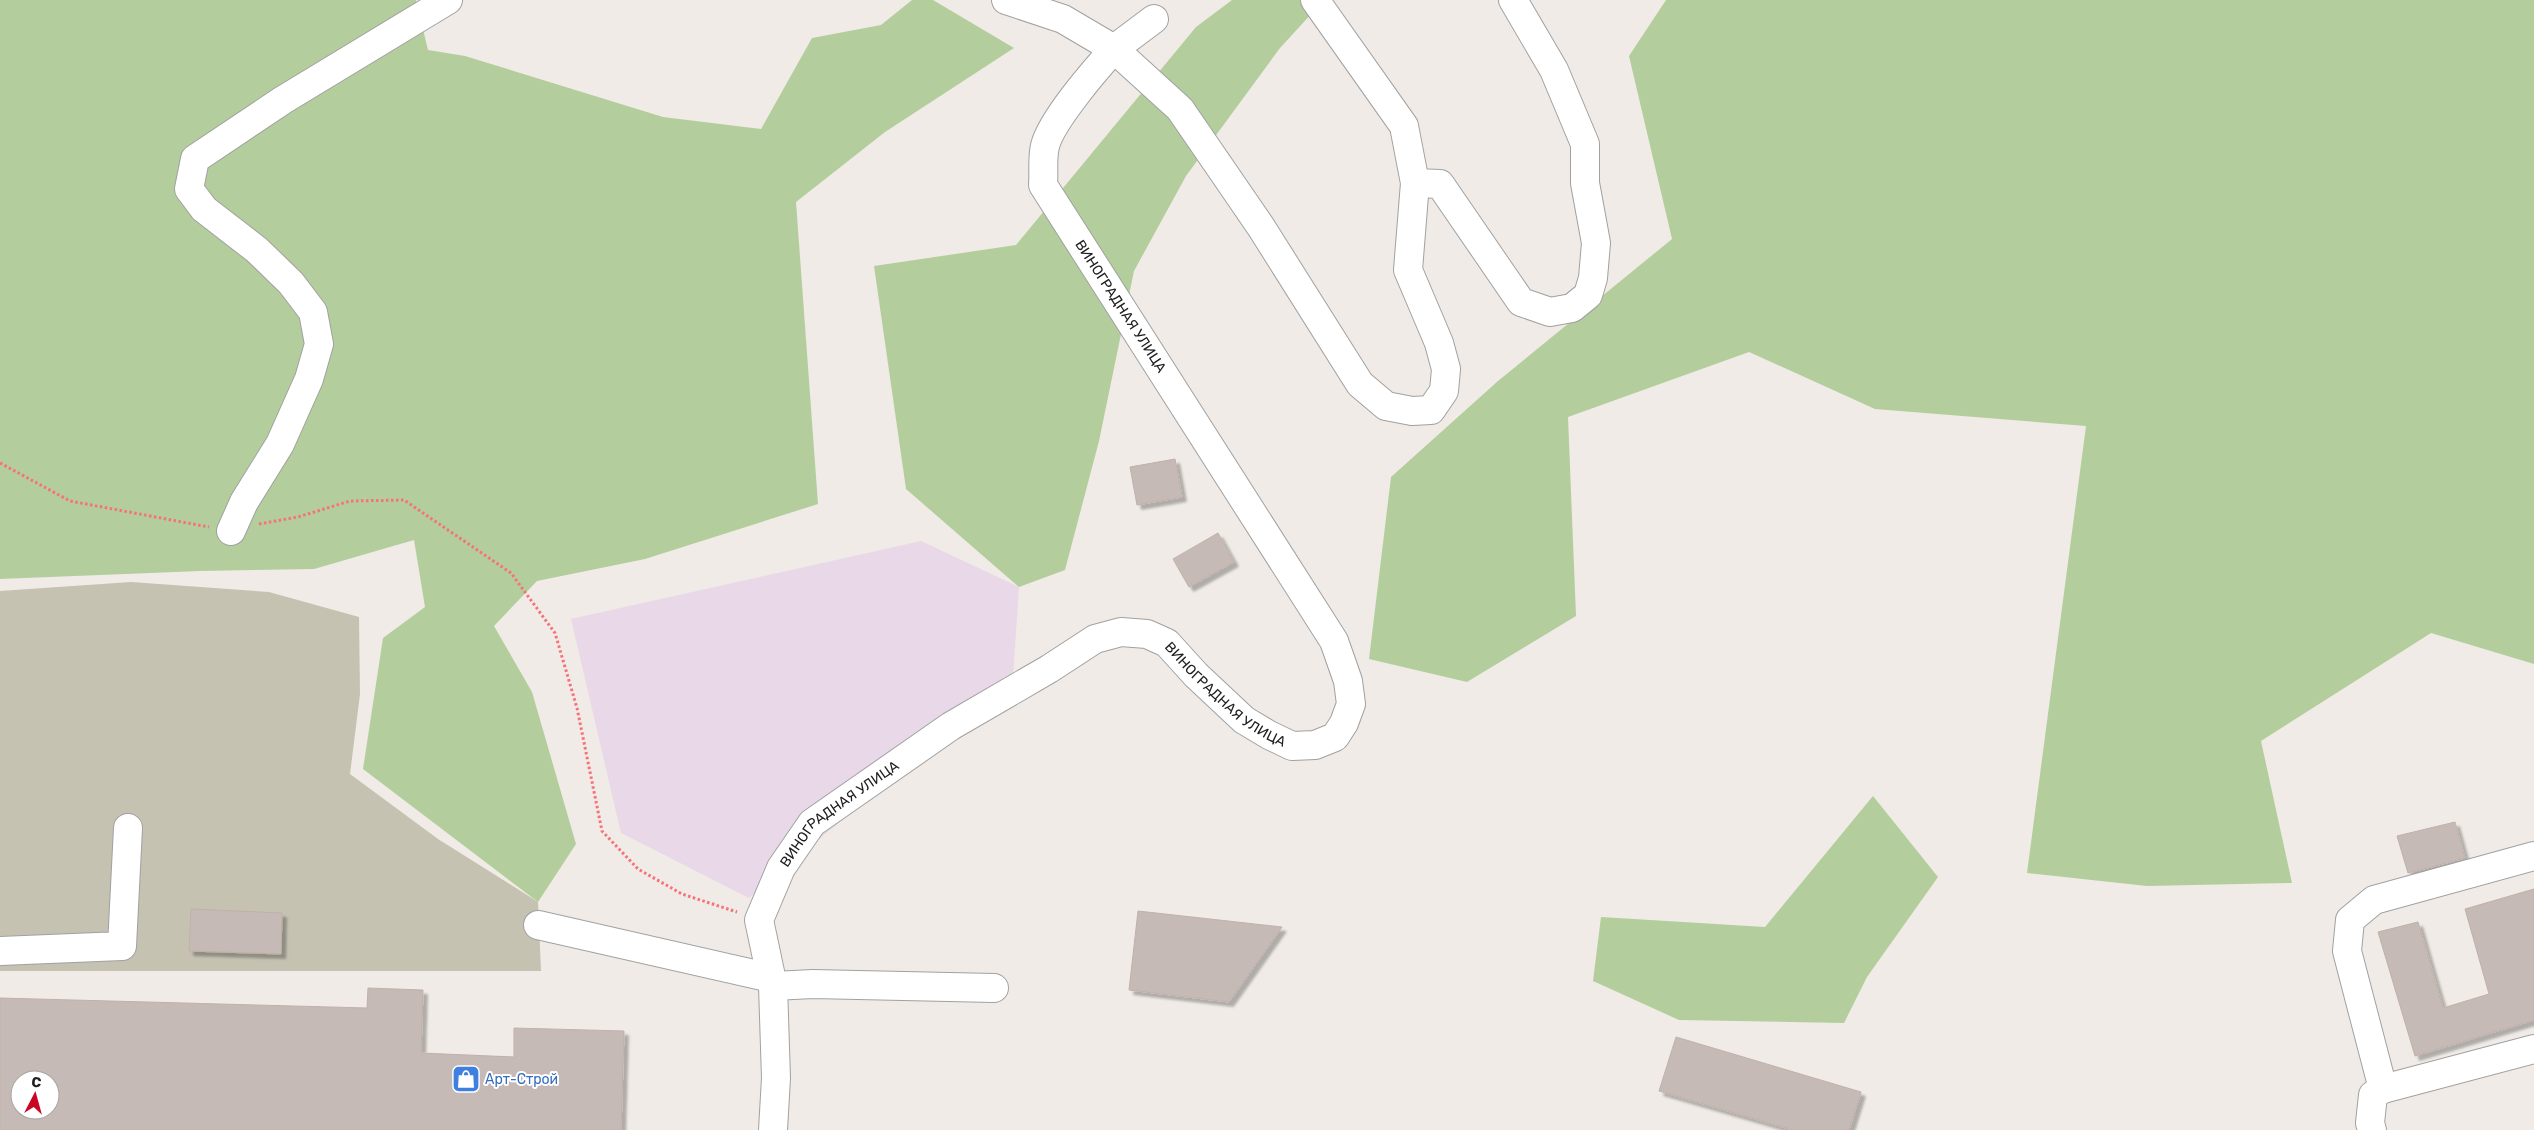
<svg xmlns="http://www.w3.org/2000/svg" width="2534" height="1130" viewBox="0 0 2534 1130" font-family="Rubik,sans-serif">
	<style>
		.industrial { fill: #e9d8e8 }
		.construction { fill: #c5c2b2 }
		.forest { fill: #b3ce9c }
		.building { fill: #c5bab6; stroke: #c2b0a9; fill-rule: evenodd; filter: url(#shadow) }
		.lines { fill: none; stroke-linecap: round; stroke-linejoin: round }
		.minor-casing { stroke: #a1a1a1; stroke-width: 30 }
		.path { stroke: #f77178; stroke-width: 3; stroke-dasharray: 2.5 2.5; stroke-linecap: butt }
		.minor { stroke: #fff; stroke-width: 28 }
		.labels { text-anchor: middle; stroke-width: 4; stroke-linejoin: round; paint-order: stroke }
		.street-label { font-size: 14px; fill: #202020; stroke: #fff }
		.shop-label { font-size: 14px; fill: #366cbe; stroke: #fff; text-anchor: start }
	</style>
	<defs>
		<filter id="shadow"><feDropShadow dx="4.5" dy="4.5" stdDeviation="1" flood-color="#0004"/></filter>
	</defs>
	<rect width="100%" height="100%" fill="#f0ebe6"/>
	<!-- industrial -->
	<path class="industrial" d="M921,541L1019,587L1013,677L749,898L621,833L571,619Z"/>
	<!-- construction -->
	<path class="construction" d="M131,582L269,592L359,617L360,694L350,774L438,839L538,902L541,971H0V591Z"/>
	<!-- forest -->
	<g class="forest">
		<path d="M0,0H416L428,50L465,56L663,117L761,129L812,38L881,25L912,0H933L1014,48L885,132L796,202L818,504L645,559L537,581L494,626L532,692L576,844L538,902L363,769L383,638L425,607L414,540L314,569L200,571L0,579Z"/>
		<path d="M1232,0H1324L1280,48L1186,176L1134,271L1099,441L1065,570L1019,587L906,489L874,266L1016,245L1196,27Z"/>
		<path d="M1666,0H2534V664L2431,633L2261,741L2292,883L2147,886L2027,873L2086,426L1875,409L1749,352L1568,417L1576,616L1467,682L1369,659L1391,477L1498,381L1672,239L1629,56Z"/>
		<path d="M1873,796L1938,877L1867,977L1844,1023L1679,1020L1593,981L1601,917L1765,927Z"/>
	</g>
	<!-- building -->
	<g class="building">
		<path d="M1175,459L1182,497L1137,505L1130,467Z"/>
		<path d="M1218,533L1234,562L1189,587L1173,559Z"/>
		<path d="M2455,822L2465,858L2408,873L2397,836Z"/>
		<path d="M2534,889V1020L2415,1056L2378,932L2418,922L2443,1008L2489,994L2465,909Z"/>
		<path d="M191,909L282,913L281,954L189,951Z"/>
		<path d="M1138,911L1282,927L1229,1002L1129,990Z"/>
		<path d="M368,988L423,990L421,1053L514,1057V1028L624,1031L621,1130H0V998L367,1008ZM20,1080H50V1110H20Z"/>
		<path d="M1676,1037L1861,1092L1849,1130H1793L1659,1091Z"/>
	</g>
	<g class="lines">
		<defs>
			<g id="minor">
				<path d="M1154,19L1114,49L1180,109L1261,227L1360,384L1386,406L1412,411L1431,410L1444,391L1446,369L1439,343L1408,270L1415,183L1404,126L1315,0"/>
				<path d="M1415,183L1440,184L1521,302L1550,312L1572,308L1588,295L1593,278L1596,243L1585,183V144L1554,70L1513,0"/>
				<path d="M231,531L244,502L280,444L309,379L319,344L313,312L291,283L257,250L204,209L189,189L195,159L283,100L448,0"/>
				<path d="M538,925L771,978"/>
				<path d="M0,951L122,946L128,828"/>
				<path d="M773,986L813,984L994,988"/>
				<path d="M2383,1089L2347,951L2350,920L2374,900L2534,856"/>
				<path id="s1" d="M773,1130L776,1078L773,986L759,920L781,868L812,823L951,726L1049,669L1095,639L1121,632L1147,634L1167,643L1196,675L1244,720L1269,735L1292,746L1315,745L1335,737L1344,723L1351,704L1348,681L1334,641L1043,185C1044,173 1042,158 1045,146C1051,121 1096,69 1114,49L1063,19L1006,0"/>
				<path d="M2372,1130L2370,1123L2373,1095L2383,1089L2534,1049"/>
			</g>
		</defs>
		<!-- minor casing -->
		<use href="#minor" class="minor-casing"/>
		<!-- path -->
		<g class="path">
			<path d="M0,463L70,501L209,527"/>
			<path d="M259,524L298,517L350,501L404,500L511,573L555,633L577,708L602,831L638,869L682,894L737,912"/>
		</g>
		<!-- minor -->
		<use href="#minor" class="minor"/>
	</g>
	<!-- icons -->
	<defs>
		<symbol id="shop-square" viewBox="-11 -11 22 22"><rect x="-9" y="-9" width="18" height="18" rx="4" fill="#3f7fe0" stroke="#fff"/><path d="M-5-2.5h2.3a2.7 3.5 0 0 1 5.4 0H5L5.5 6h-11ZM-1.5-2.5h3a1.5 2.3 0 0 0-3 0Z" fill="#fff"/></symbol>
	</defs>
	<g fill-rule="evenodd">
		<use href="#shop-square" x="450" y="1063" width="32" height="32"/>
	</g>
	<g class="labels">
		<!-- street labels -->
		<g class="street-label">
			<text transform="translate(1121 306) rotate(57)" y="5">ВИНОГРАДНАЯ УЛИЦА</text>
			<text dy="5" stroke="none"><textPath href="#s1" startOffset="814">ВИНОГРАДНАЯ УЛИЦА</textPath></text>
			<text dy="5" stroke="none"><textPath href="#s1" startOffset="349">ВИНОГРАДНАЯ УЛИЦА</textPath></text>
		</g>
		<!-- shop labels -->
		<g class="shop-label">
			<text x="485" y="1084">Арт-Строй</text>
		</g>
	</g>
	<!-- north arrow -->
	<g transform="translate(35 1095) rotate(6)"><circle r="24" fill="#ffffff" stroke="#a6a6a6"/>
	<path d="M0-4L9 19L0 12L-9 19Z" fill="#cb0524"/>
	<text y="-8" font-size="14" font-weight="bold" text-anchor="middle" fill="#202020">С</text>
	</g>
</svg>
